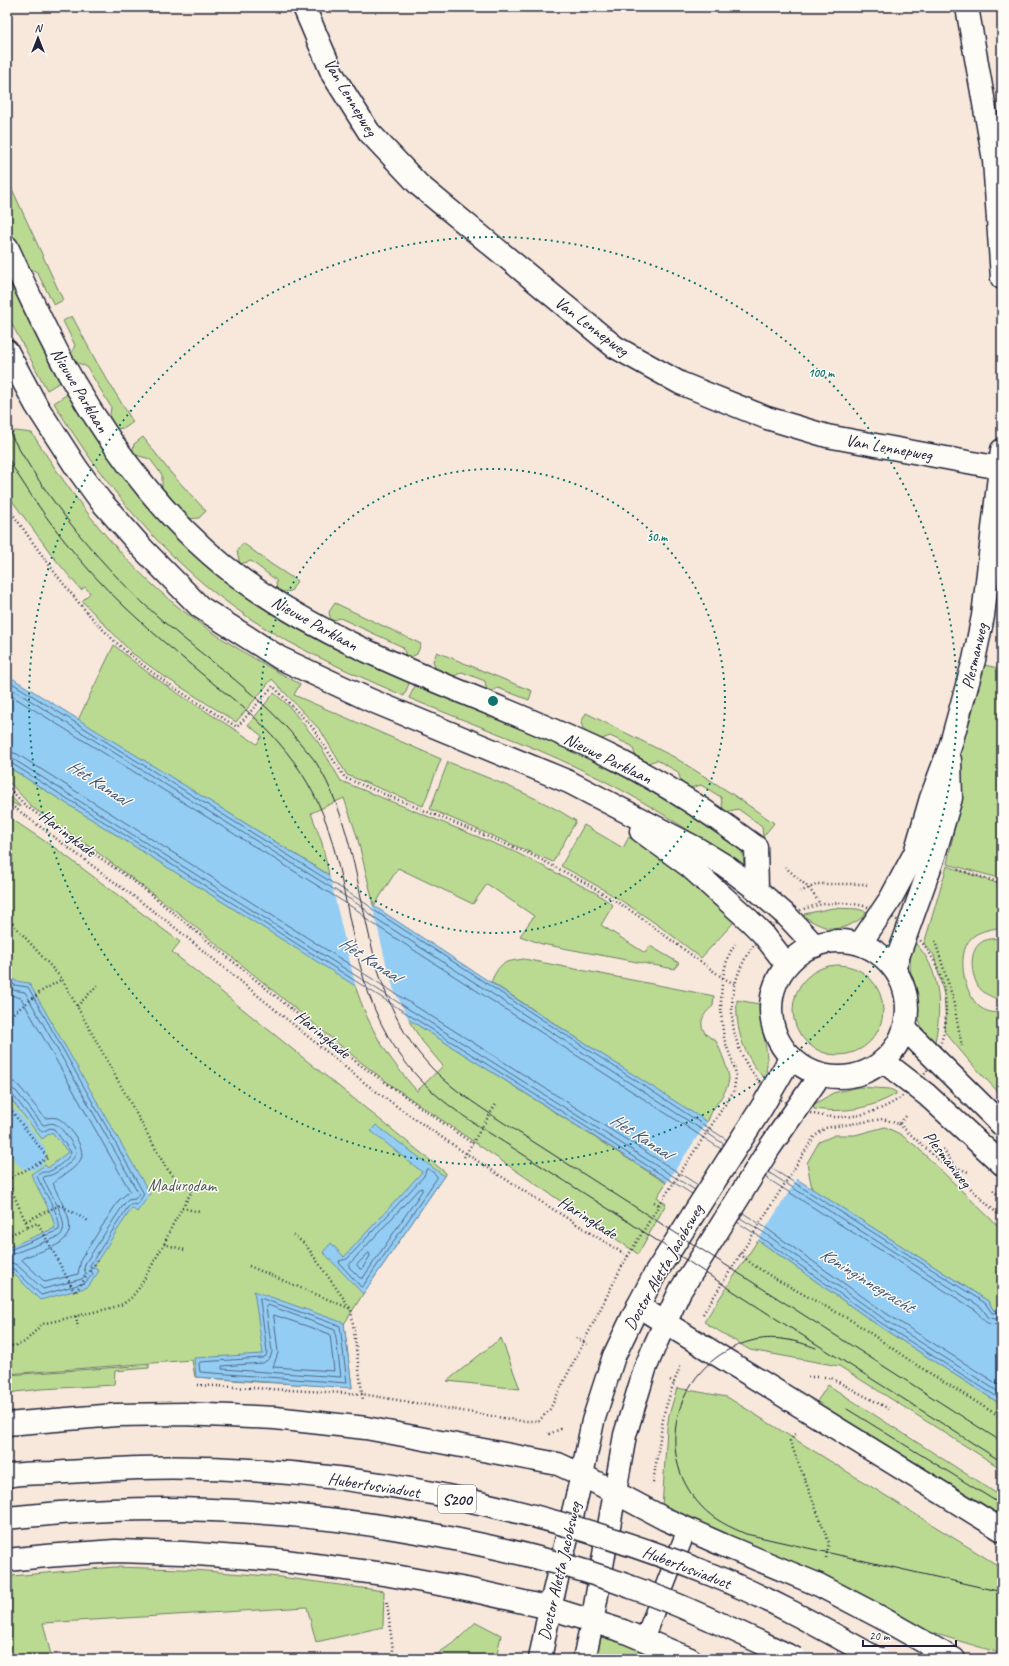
<svg xmlns="http://www.w3.org/2000/svg" width="1009" height="1666" viewBox="0 0 1009 1666" font-family="Caveat,sans-serif">
	<style>
		.green { fill: #bada92; stroke: #6e7e66 }
		.water { fill: #94cdf3; stroke: #6689a9 }
		.pier { fill: #f7e8db }
		.lines { fill: none; stroke-linecap: round; stroke-linejoin: round }
		.shore { stroke: #506685; stroke-width: 1 }
		.canal { stroke: #94cdf3; stroke-width: 32 }
		.service-casing { stroke: #22223b; stroke-width: 21 }
		.minor-casing { stroke: #22223b; stroke-width: 25 }
		.secondary-casing { stroke: #22223b; stroke-width: 25 }
		.primary-casing { stroke: #22223b; stroke-width: 25 }
		.path { stroke: #22223b; stroke-width: 2.5; stroke-dasharray: 1 3; stroke-linecap: butt }
		.service { stroke: #fdfcf7; stroke-width: 18 }
		.minor { stroke: #fdfcf7; stroke-width: 22 }
		.secondary { stroke: #fdfcf7; stroke-width: 22 }
		.primary { stroke: #fdfcf7; stroke-width: 22 }
		.tram { stroke: #22223b; stroke-width: 1 }
		.primary-bridge-casing { stroke: #22223b; stroke-width: 25; stroke-linecap: butt }
		.primary-bridge { stroke: #fdfcf7; stroke-width: 22 }
		.ring { fill: none; stroke: #0f766e; stroke-width: 2; stroke-dasharray: 2 4 }
		.labels { text-anchor: middle; stroke-width: 3; stroke-linejoin: round; paint-order: stroke }
		.shield { fill: #fdfcf7; stroke: #646373; stroke-width: 1 }
		.shield-label { font-size: 16px; font-weight: bold; fill: #22223b }
		.street-label { font-size: 17px; fill: #22223b; stroke: #fdfcf7 }
		.park-label { font-size: 17px; fill: #505955; stroke: #fdfcf7 }
		.water-label { font-size: 18px; font-style: italic; fill: #445572; stroke: #fdfcf7 }
		.centre { fill: #0f766e; stroke: #fdfcf7; stroke-width: 2 }
		.ring-label { font-size: 12px; text-anchor: middle; font-weight: bold; fill: #0f766e; stroke: #fdfcf7; stroke-width: 3; stroke-linejoin: round; paint-order: stroke }
	</style>
	<rect width="100%" height="100%" fill="#f7e8db"/>
	<filter id="ink" filterUnits="userSpaceOnUse"><feTurbulence type="fractalNoise" baseFrequency=".025" numOctaves="2"/><feDisplacementMap in="SourceGraphic" scale="8" xChannelSelector="R" yChannelSelector="G"/><feConvolveMatrix kernelMatrix="1 2 1 2 8 2 1 2 1" color-interpolation-filters="sRGB"/></filter>
	<g filter="url(#ink)">
		<!-- green -->
		<g class="green">
			<path d="M7,178L63,300L54,305L37,272L25,266L7,226Z"/>
			<path d="M7,272L62,381L47,390L7,315Z"/>
			<path d="M72,316L97,363L133,422L125,428L114,429L109,422L111,407L87,367L72,360L70,357L75,345L63,321Z"/>
			<path d="M69,393L144,499L410,681L404,696C357,675 309,655 265,628C175,573 108,492 54,403Z"/>
			<path d="M15,431L32,433C73,498 121,562 182,610C218,638 259,662 300,684L294,695L441,759L423,806L347,775L321,731L272,679L236,722L165,677L132,653L82,601L90,593L85,587L81,590L55,559L7,494V436Z"/>
			<path d="M143,437L170,472L206,511L199,518L186,519L162,492V475L150,459L132,454L134,444Z"/>
			<path d="M243,543L271,564L297,581L291,591L277,593L276,580L251,561L240,564L237,551Z"/>
			<path d="M335,603L421,644L417,654L407,659L403,647L340,618L331,621L329,612Z"/>
			<path d="M114,645C157,684 209,712 257,744L262,736L248,725L274,693L288,705L318,742L341,781L515,852L596,893L613,905L601,925L645,953L650,946L679,963L674,969L542,944L520,936L534,916L487,884L473,904L398,868L374,906L357,836L344,798L311,813L322,843L329,875L78,720Z"/>
			<path d="M437,652L532,691L529,700L498,688L487,693L485,681L462,672L451,678L437,672L433,661Z"/>
			<path d="M976,663L1002,669V865L999,878L947,864L953,836L952,747Z"/>
			<path d="M416,684L568,748L639,782L735,842L742,852L744,863L742,866C689,830 638,796 580,769C525,742 466,722 409,698Z"/>
			<path d="M586,713L674,757L729,792L774,823L763,837L762,826L738,809L725,812L723,810L721,797L701,785L687,789L682,785L678,772L657,760L644,764L637,760L632,746L610,736L597,741L586,736L581,723Z"/>
			<path d="M448,762C491,779 537,796 576,821L553,862L430,809Z"/>
			<path d="M7,766L355,985C369,1029 387,1057 417,1091L443,1066L422,1041L407,1018L666,1183L657,1197L666,1204L638,1254L395,1088L362,1063L177,912L101,855L32,807L7,780Z"/>
			<path d="M7,792L20,806V807L7,800Z"/>
			<path d="M7,816L58,850L180,942L172,952L446,1173L363,1294L344,1324L352,1387L258,1382L195,1377L192,1360L7,1374Z"/>
			<path d="M584,825L623,848L629,837L664,862L697,887L735,921L701,958C657,922 611,892 561,866Z"/>
			<path d="M947,866L1002,885V927C993,929 983,930 975,935C954,948 963,995 981,1008C987,1012 995,1013 1002,1013V1096L970,1062L944,1031L946,1021L944,995L934,955L924,944Z"/>
			<path d="M833,908L857,909L868,912C856,924 839,933 822,926C816,924 810,920 805,917L804,914Z"/>
			<path d="M1002,938V1001H1001C993,997 983,994 978,986C970,972 968,946 986,940C991,938 997,939 1002,938Z"/>
			<path d="M914,942C941,968 942,1008 935,1042L932,1043L922,1028L919,1019L916,995L910,968L911,944Z"/>
			<path d="M524,959L714,996L713,1006C704,1013 697,1023 706,1034C708,1037 713,1038 716,1041C720,1049 729,1071 729,1079C728,1091 717,1102 712,1111C710,1115 709,1119 707,1123L491,982C500,962 503,962 524,959Z"/>
			<circle cx="838" cy="1010" r="45"/>
			<path d="M737,1000L759,1004C759,1021 774,1066 763,1077C744,1056 735,1029 737,1000Z"/>
			<path d="M858,1087L890,1089L896,1092V1094C870,1109 844,1113 814,1109L813,1105L833,1093Z"/>
			<path d="M885,1127L900,1134L917,1147L1002,1230V1300L994,1311L988,1301L812,1189L807,1163L819,1142L835,1135H855Z"/>
			<path d="M758,1240L879,1326L1002,1405V1469L839,1366L750,1350L704,1322Z"/>
			<path d="M501,1338L520,1389L447,1381Z"/>
			<path d="M149,1365V1368L115,1371L114,1385L41,1389L7,1393V1375Z"/>
			<path d="M828,1385L1002,1497V1519L816,1403Z"/>
			<path d="M677,1388L727,1397L1002,1568V1657L996,1652L880,1617L662,1508L667,1428L669,1415Z"/>
			<path d="M114,1567L181,1569L280,1577L384,1591L383,1627L316,1642L307,1607L43,1623L52,1659H7V1570H10L12,1576Z"/>
			<path d="M476,1622L501,1635L496,1659H430L456,1641Z"/>
			<path d="M589,1630L666,1642L704,1659H584Z"/>
		</g>
		<!-- water -->
		<g class="water">
			<path d="M7,675L372,902L374,906C577,1040 783,1170 988,1301L994,1311L1002,1300V1405L879,1326L758,1240L7,766Z"/>
			<path d="M7,971L15,981L29,983L150,1194L137,1212L132,1208L93,1267L99,1271L88,1287L40,1300L12,1272L7,1274V1248L55,1228L52,1216L31,1174L45,1165L48,1168L68,1152L52,1132L42,1139L7,1094Z"/>
			<path d="M376,1125L444,1176L363,1294L323,1252L331,1243L344,1257L422,1172L371,1131Z"/>
			<path d="M254,1291L344,1323L352,1388L196,1377L194,1358L263,1354Z"/>
		</g>
		<!-- pier -->
		<g class="pier">
			<path d="M329,873L371,900L386,963L394,990L410,1022L356,988Z"/>
			<path d="M708,1121L798,1178L757,1242L665,1185Z"/>
		</g>
		<g class="lines">
			<!-- shore -->
			<g class="shore">
				<path d="M7,680L368,905L372,909L727,1140"/>
				<path d="M7,686L364,908L369,914L724,1144"/>
				<path d="M7,693L360,912L366,919L721,1149"/>
				<path d="M7,751L17,754L698,1185"/>
				<path d="M7,757L13,759L695,1190"/>
				<path d="M7,762L11,763L692,1194"/>
				<path d="M7,977L14,985L28,987L144,1194L137,1205L132,1204L128,1207L90,1265V1268L93,1274L85,1283L41,1295L14,1269H7"/>
				<path d="M7,985L13,990L25,992L139,1194L135,1199L128,1200L124,1204L86,1262L84,1268L86,1274L82,1279L43,1289L17,1265L12,1263L7,1264"/>
				<path d="M7,994L21,998L130,1191L119,1200L81,1259L78,1274L45,1282L22,1260L23,1258C49,1247 82,1245 65,1209C61,1200 56,1192 53,1183C61,1176 76,1169 81,1159C86,1148 68,1122 57,1118C53,1117 49,1118 45,1118L19,1086L14,1082L7,1081"/>
				<path d="M7,1087L16,1091L43,1125C47,1125 51,1122 55,1124C61,1126 75,1146 76,1152C75,1161 54,1177 45,1176L43,1178C48,1191 75,1227 58,1237L7,1256"/>
				<path d="M7,1092L12,1094L42,1132L50,1128L54,1129L71,1152C70,1158 57,1168 50,1171C45,1174 44,1169 37,1176C42,1190 62,1216 59,1230L7,1251"/>
				<path d="M771,1168L985,1303L992,1313H997L1002,1307"/>
				<path d="M429,1169L437,1176V1178L363,1286L361,1287L340,1264L339,1261L347,1259L424,1176L426,1170Z"/>
				<path d="M768,1172L981,1307L989,1318L996,1319L1002,1315"/>
				<path d="M765,1177L977,1311C983,1321 989,1328 1002,1323"/>
				<path d="M419,1189L422,1188V1191L363,1278H360L349,1267V1265Z"/>
				<path d="M743,1213L766,1228L887,1314L1002,1387"/>
				<path d="M740,1218L763,1232L884,1319L1002,1394"/>
				<path d="M737,1222L760,1237L881,1323L1002,1400"/>
				<path d="M369,1253L370,1256L362,1269H360L357,1265Z"/>
				<path d="M260,1298L340,1326L347,1383L200,1372L199,1364L200,1362L262,1358L266,1356L267,1352Z"/>
				<path d="M268,1305L335,1330L341,1377L222,1369V1366L263,1363L270,1358L272,1352L266,1307Z"/>
				<path d="M274,1315L330,1334L334,1371L273,1367L278,1353Z"/>
			</g>
			<!-- canal -->
			<path class="canal" d="M7,1124L30,1154"/>
			<defs>
				<path id="service" d="M644,1639L687,1529"/>
				<g id="minor">
					<path d="M304,7L333,75L369,132L419,185L615,347L680,383L767,418L827,436L1000,468"/>
					<path d="M967,7L994,160L1002,278"/>
					<path d="M7,247C28,292 48,338 73,381C116,455 174,531 244,581C358,662 493,698 616,759C665,784 712,814 756,847L757,890"/>
					<path d="M860,944L891,898L915,853L931,798L950,747L974,660L983,616L1002,450"/>
					<path d="M894,968L933,859L951,798L950,760"/>
					<path d="M638,1306L1002,1530"/>
					<path d="M540,1659L550,1608"/>
					<path d="M584,1659L592,1623"/>
				</g>
				<g id="secondary">
					<path d="M7,351L36,405L76,467L100,500L143,549L200,607L280,658L370,700L569,782L696,848L727,867L757,890L787,916L815,946"/>
					<path d="M641,831L689,866L750,921L763,934L787,965"/>
					<circle cx="839" cy="1009" r="68"/>
					<path d="M905,1029L1002,1125"/>
					<path d="M883,1061L927,1095L1002,1164"/>
					<path d="M550,1608L582,1475L593,1421L614,1356L638,1306L655,1274L762,1107L791,1057"/>
					<path d="M592,1623L625,1435L645,1369L655,1345L680,1291L696,1266L770,1147L820,1075"/>
				</g>
				<g id="primary">
					<path d="M7,1424L116,1415L184,1414L275,1418L366,1428L558,1464L582,1475L665,1519L723,1545L819,1585L880,1617L954,1659"/>
					<path d="M7,1560L46,1556L115,1551L183,1553L277,1560L384,1574L466,1589L550,1608L623,1631L690,1659"/>
				</g>
			</defs>
			<!-- service casing -->
			<use href="#service" class="service-casing"/>
			<!-- minor casing -->
			<use href="#minor" class="minor-casing"/>
			<!-- secondary casing -->
			<use href="#secondary" class="secondary-casing"/>
			<!-- primary casing -->
			<use href="#primary" class="primary-casing"/>
			<!-- path -->
			<g class="path">
				<path d="M7,506C44,558 80,612 129,654C162,682 200,704 237,727L273,686L313,728L345,778L530,854L584,882L630,910L723,978L735,984"/>
				<path d="M7,786L26,806L139,885L359,1064L473,1144"/>
				<path d="M7,804L15,808L168,922L366,1084C450,1146 540,1201 629,1257"/>
				<path d="M785,867L809,888L820,904"/>
				<path d="M958,870L1002,883"/>
				<path d="M800,892L818,884H864L867,885"/>
				<circle cx="839" cy="1010" r="107"/>
				<path d="M7,917L62,979L165,1166L174,1177L192,1191L173,1224L164,1244L139,1288L131,1298L123,1304L111,1308L42,1324L25,1342L14,1346L7,1345"/>
				<path d="M935,941L952,995L962,1046"/>
				<path d="M77,1006L99,984"/>
				<path d="M7,1018L42,991L62,979"/>
				<path d="M7,1105L48,1158L7,1180"/>
				<path d="M899,1124L940,1161L968,1172"/>
				<path d="M943,1149L967,1185L1002,1218"/>
				<path d="M464,1157L496,1104"/>
				<path d="M993,1190L1002,1199"/>
				<path d="M654,1202L659,1205"/>
				<path d="M182,1208L200,1212"/>
				<path d="M26,1221L60,1205L90,1222"/>
				<path d="M28,1227L38,1223L75,1293L97,1261"/>
				<path d="M293,1235L305,1244L351,1309L363,1400"/>
				<path d="M7,1236L28,1227L7,1180"/>
				<path d="M164,1244L185,1250"/>
				<path d="M740,1254L752,1264L772,1277L854,1322L915,1364L1002,1418"/>
				<path d="M249,1266L351,1309"/>
				<path d="M703,1314L814,1137L825,1128L883,1119L899,1124L908,1114"/>
				<path d="M76,1316L78,1328"/>
				<path d="M576,1338L590,1345"/>
				<path d="M808,1377H829L891,1410"/>
				<path d="M670,1380L674,1382L681,1365"/>
				<path d="M197,1385L362,1394L521,1421H539L550,1409L622,1266L659,1205L734,1091C734,1085 737,1076 735,1070C733,1059 726,1048 724,1037C719,1010 719,967 735,944"/>
				<path d="M549,1434L563,1428"/>
				<path d="M795,1434L790,1441L829,1543L826,1558"/>
				<path d="M653,1483L664,1413L674,1382"/>
				<path d="M387,1602L394,1659"/>
			</g>
			<!-- service -->
			<use href="#service" class="service"/>
			<!-- minor -->
			<use href="#minor" class="minor"/>
			<!-- secondary -->
			<use href="#secondary" class="secondary"/>
			<!-- primary -->
			<use href="#primary" class="primary"/>
			<!-- tram -->
			<g class="tram">
				<path d="M7,428C47,501 102,568 165,623C210,662 262,696 300,743C306,750 312,756 317,764C372,854 353,973 422,1057C445,1085 474,1103 504,1123L1002,1442"/>
				<path d="M7,457C39,511 79,564 125,607C153,634 184,659 214,684C237,702 260,720 279,743C300,767 317,796 327,825C352,900 351,983 396,1049C427,1096 466,1118 513,1148C548,1170 583,1193 618,1215C672,1250 724,1286 778,1320C853,1367 928,1414 1002,1462"/>
				<path d="M816,1348C795,1340 773,1335 751,1341C678,1360 649,1452 702,1507C714,1520 730,1527 746,1534L1002,1592"/>
				<path d="M847,1409L1002,1505"/>
			</g>
			<defs>
				<g id="primary-bridge">
					<path d="M7,1476C22,1473 37,1473 52,1473C81,1471 110,1469 139,1468C332,1463 532,1503 712,1575C769,1598 824,1629 878,1659"/>
					<path d="M7,1518C24,1516 42,1515 60,1513C186,1503 310,1512 434,1535C501,1548 568,1563 631,1587C688,1607 742,1634 796,1659"/>
				</g>
			</defs>
			<!-- primary-bridge casing -->
			<use href="#primary-bridge" class="primary-bridge-casing"/>
			<!-- primary-bridge -->
			<use href="#primary-bridge" class="primary-bridge"/>
		</g>
	</g>
	<!-- distance rings -->
	<g class="ring">
		<circle cx="493" cy="701" r="232"/>
		<circle cx="493" cy="701" r="464"/>
	</g>
	<g class="labels">
		<!-- shield labels -->
		<rect class="shield" x="438" y="1485" width="38" height="28" rx="3"/>
		<g class="shield-label">
			<text x="457" y="1505">S200</text>
		</g>
		<!-- street labels -->
		<g class="street-label">
			<text transform="translate(351 97) rotate(59)" y="6">Van Lennepweg</text>
			<text transform="translate(592 326) rotate(37)" y="6">Van Lennepweg</text>
			<text transform="translate(80 390) rotate(59)" y="6">Nieuwe Parklaan</text>
			<text transform="translate(889 447) rotate(10)" y="6">Van Lennepweg</text>
			<text transform="translate(315 623) rotate(29)" y="6">Nieuwe Parklaan</text>
			<text transform="translate(974 656) rotate(-77)" y="6">Plesmanweg</text>
			<text transform="translate(608 758) rotate(26)" y="6">Nieuwe Parklaan</text>
			<text transform="translate(68 833) rotate(37)" y="6">Haringkade</text>
			<text transform="translate(323 1034) rotate(39)" y="6">Haringkade</text>
			<text transform="translate(948 1159) rotate(52)" y="6">Plesmanweg</text>
			<text transform="translate(588 1217) rotate(32)" y="6">Haringkade</text>
			<text transform="translate(663 1267) rotate(-60)" y="6">Doctor Aletta Jacobsweg</text>
			<text transform="translate(374 1485) rotate(9)" y="6">Hubertusviaduct</text>
			<text transform="translate(687 1567) rotate(21)" y="6">Hubertusviaduct</text>
			<text transform="translate(559 1571) rotate(-77)" y="6">Doctor Aletta Jacobsweg</text>
		</g>
		<!-- park labels -->
		<g class="park-label">
			<text x="182" y="1191">Madurodam</text>
		</g>
		<!-- water labels -->
		<g class="water-label">
			<text transform="translate(98 782) rotate(33)" y="6">Het Kanaal</text>
			<text transform="translate(370 959) rotate(33)" y="6">Het Kanaal</text>
			<text transform="translate(641 1136) rotate(33)" y="6">Het Kanaal</text>
			<text transform="translate(867 1280) rotate(32)" y="6">Koninginnegracht</text>
		</g>
	</g>
	<circle cx="493" cy="701" r="6" class="centre"/>
	<g class="ring-label">
		<text x="821" y="377">100 m</text>
		<text x="657" y="541">50 m</text>
	</g>
	<!-- margin -->
	<rect width="1009" height="1666" fill="none" stroke="#fdfcf7" stroke-width="24"/>
	<rect x="12" y="12" width="985" height="1642" fill="none" stroke="#22223b" stroke-width="1.5" filter="url(#ink)"/>
	<!-- north arrow -->
	<g transform="translate(38 38)" stroke="#fdfcf7" stroke-width="3" paint-order="stroke">
	<path d="M0-3L7 15L0 10L-7 15Z" fill="#22223b"/>
	<text y="-6" font-size="11" font-weight="bold" text-anchor="middle" fill="#22223b">N</text>
	</g>
	<!-- scale -->
	<path d="M863 1640v6h93v-6" fill="none" stroke="#22223b" stroke-width="2"/>
	<text x="869" y="1640" font-size="12" fill="#22223b" stroke="#fdfcf7" stroke-width="3" paint-order="stroke">20 m</text>
</svg>
